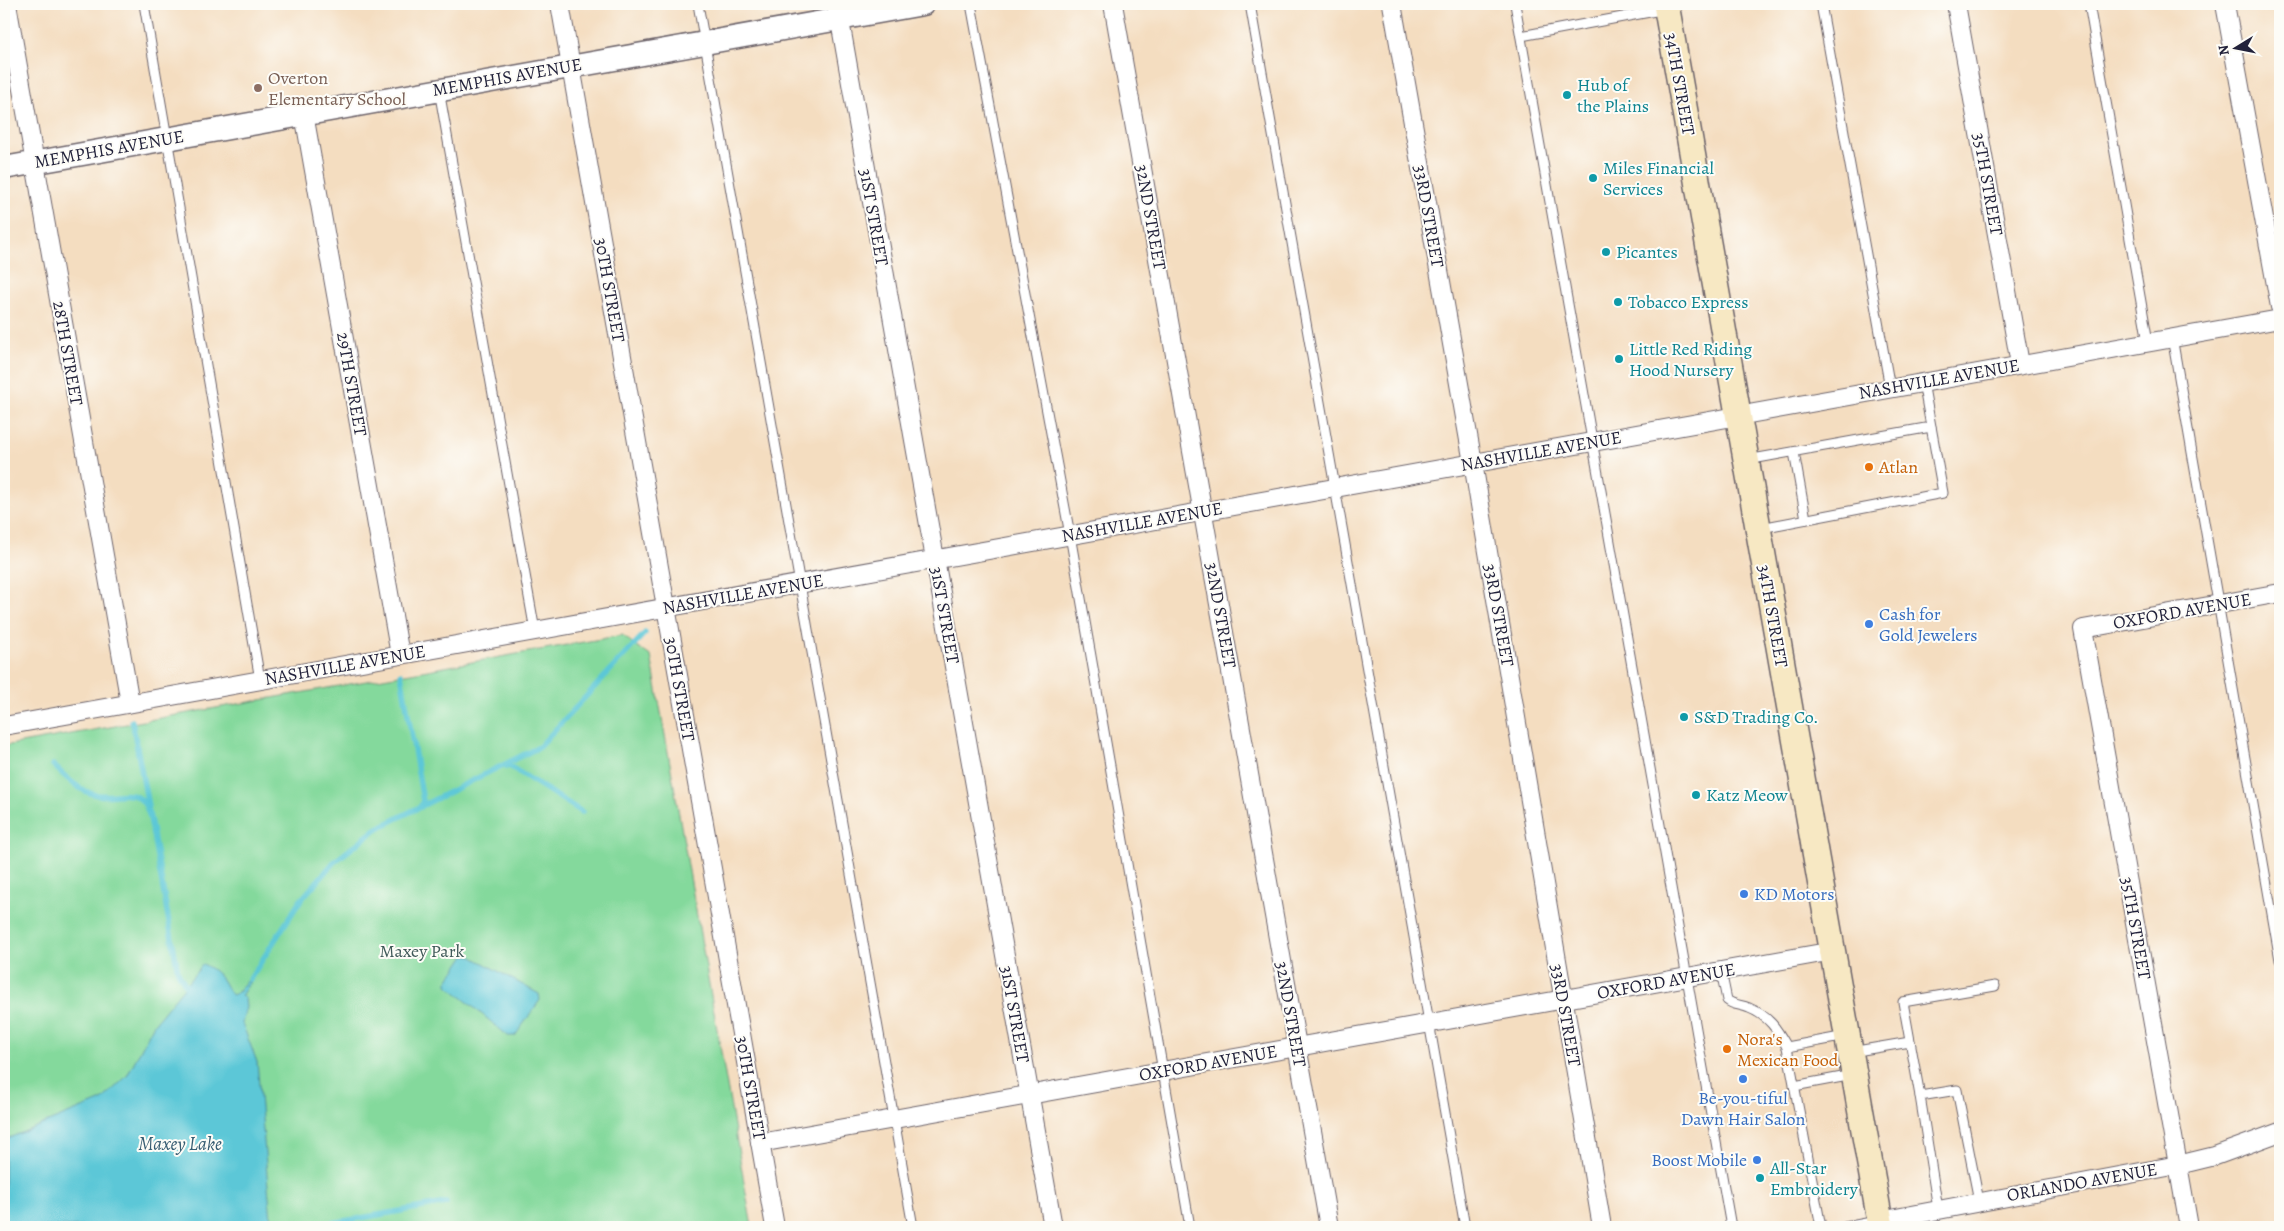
<svg xmlns="http://www.w3.org/2000/svg" width="2284" height="1231" viewBox="0 0 2284 1231" font-family="Alegreya,serif">
	<style>
		.green { fill: #84d99c; stroke: #537e6c }
		.water { fill: #5cc7d7; stroke: #3f7489 }
		.lines { fill: none; stroke-linecap: round; stroke-linejoin: round }
		.stream { stroke: #5cc7d7; stroke-width: 5.5 }
		.service-casing { stroke: #6c636a; stroke-width: 11 }
		.minor-casing { stroke: #6c636a; stroke-width: 20 }
		.tertiary-casing { stroke: #6c636a; stroke-width: 25 }
		.secondary-casing { stroke: #6c636a; stroke-width: 28 }
		.service { stroke: #fff; stroke-width: 9 }
		.minor { stroke: #fff; stroke-width: 18 }
		.tertiary { stroke: #fff; stroke-width: 22 }
		.secondary { stroke: #f7e8c3; stroke-width: 25 }
		.education-dot { fill: #8d6e63; stroke: #fdfcf7; stroke-width: 2 }
		.culture-dot { fill: #0f9aa8; stroke: #fdfcf7; stroke-width: 2 }
		.food-dot { fill: #e8710a; stroke: #fdfcf7; stroke-width: 2 }
		.shop-dot { fill: #3f7fe0; stroke: #fdfcf7; stroke-width: 2 }
		.labels { text-anchor: middle; stroke-width: 4; stroke-linejoin: round; paint-order: stroke }
		.street-label { font-size: 18px; fill: #22223b; stroke: #fdfcf7 }
		.education-label { font-size: 18px; fill: #785e54; stroke: #fdfcf7; text-anchor: start }
		.culture-label { font-size: 18px; fill: #0d838f; stroke: #fdfcf7; text-anchor: start }
		.food-label { font-size: 18px; fill: #c56008; stroke: #fdfcf7; text-anchor: start }
		.shop-label { font-size: 18px; fill: #366cbe; stroke: #fdfcf7; text-anchor: start }
		.park-label { font-size: 18px; fill: #3f5958; stroke: #fdfcf7 }
		.water-label { font-size: 19px; font-style: italic; fill: #365c72; stroke: #fdfcf7 }
	</style>
	<rect width="100%" height="100%" fill="#fdfcf7"/>
	<filter id="ink" filterUnits="userSpaceOnUse"><feTurbulence type="fractalNoise" baseFrequency=".02" numOctaves="2"/><feDisplacementMap in="SourceGraphic" scale="10" xChannelSelector="R" yChannelSelector="G"/><feConvolveMatrix kernelMatrix="1 2 1 2 8 2 1 2 1" color-interpolation-filters="sRGB"/></filter>
	<filter id="wash" filterUnits="userSpaceOnUse"><feTurbulence type="fractalNoise" baseFrequency=".0096" numOctaves="4" result="noise"/><feDisplacementMap in="SourceGraphic" scale="20" xChannelSelector="R" yChannelSelector="G"/><feGaussianBlur stdDeviation="1.12" result="paint"/><feColorMatrix in="noise" values="0 0 0 0 0 0 0 0 0 0 0 0 0 0 0 0 0 1.4 0 .05"/><feComposite in="paint" operator="in"/></filter>
	<g filter="url(#wash)">
		<rect width="100%" height="100%" fill="#f4ddc0"/>
		<!-- green -->
		<path class="green" d="M623,635C624,637 648,655 651,656L752,1227H4V746Z"/>
		<!-- water -->
		<g class="water">
			<path d="M465,955H469L539,994L540,1000L515,1036H508L447,985V982Z"/>
			<path d="M203,964C211,968 218,973 223,981C227,987 227,991 233,995L238,992L250,976L249,983L241,996L245,998L246,1007L242,1023L257,1062L271,1220C280,1229 291,1223 302,1227H4V1140L102,1100L127,1076L154,1024Z"/>
		</g>
		<g class="lines">
			<!-- stream -->
			<g class="stream">
				<path d="M401,674L423,801L421,807"/>
				<path d="M132,721L148,806"/>
				<path d="M53,765C64,775 76,788 90,793C115,803 140,778 150,818L178,972L186,986"/>
				<path d="M506,766L511,767L582,812"/>
				<path d="M250,979L300,901L334,862L376,829L539,747L645,633"/>
				<path d="M310,1227L446,1203"/>
			</g>
		</g>
	</g>
	<g filter="url(#ink)">
		<g class="lines">
			<defs>
				<g id="service">
					<path d="M144,4L260,680"/>
					<path d="M698,4L913,1227"/>
					<path d="M971,4L1070,535L1190,1227"/>
					<path d="M1250,4L1465,1227"/>
					<path d="M1515,4L1731,1227"/>
					<path d="M1821,4L1890,388"/>
					<path d="M2089,4L2148,342"/>
					<path d="M1521,36L1666,9"/>
					<path d="M439,90L535,631"/>
					<path d="M2172,337L2280,960"/>
					<path d="M1794,452L1806,519"/>
					<path d="M1747,460L1931,427"/>
					<path d="M1761,528L1943,493L1923,382"/>
					<path d="M1721,971L1727,1000C1734,1006 1741,1004 1749,1008C1769,1016 1777,1029 1787,1047L1821,1227"/>
					<path d="M1787,1047L1846,1036"/>
					<path d="M1851,1052L1910,1042"/>
					<path d="M1794,1086L1853,1075"/>
					<path d="M1920,1096L1903,1002L1995,986"/>
					<path d="M1938,1209L1920,1096L1957,1090L1979,1201"/>
					<path d="M1845,1227L1877,1221"/>
				</g>
				<g id="minor">
					<path d="M7,4L130,703"/>
					<path d="M560,4L775,1227"/>
					<path d="M837,4L1053,1227"/>
					<path d="M1113,4L1329,1227"/>
					<path d="M1392,4L1473,463L1602,1227"/>
					<path d="M1956,4L2020,364"/>
					<path d="M2225,4L2280,307"/>
					<path d="M304,114L400,655"/>
					<path d="M4,726L2280,319"/>
					<path d="M760,1143L1833,951"/>
					<path d="M1880,1221L2178,1165L2215,1156L2280,1132"/>
					<path d="M2189,1227L2083,629L2280,593"/>
				</g>
				<path id="tertiary" d="M4,168L923,4"/>
				<path id="secondary" d="M1666,4L1881,1227"/>
			</defs>
			<!-- service casing -->
			<use href="#service" class="service-casing"/>
			<!-- minor casing -->
			<use href="#minor" class="minor-casing"/>
			<!-- tertiary casing -->
			<use href="#tertiary" class="tertiary-casing"/>
			<!-- secondary casing -->
			<use href="#secondary" class="secondary-casing"/>
			<!-- service -->
			<use href="#service" class="service"/>
			<!-- minor -->
			<use href="#minor" class="minor"/>
			<!-- tertiary -->
			<use href="#tertiary" class="tertiary"/>
			<!-- secondary -->
			<use href="#secondary" class="secondary"/>
		</g>
	</g>
	<!-- markers -->
	<circle class="education-dot" cx="258" cy="88" r="5"/>
	<g class="culture-dot">
		<circle cx="1567" cy="95" r="5"/>
		<circle cx="1593" cy="178" r="5"/>
		<circle cx="1606" cy="252" r="5"/>
		<circle cx="1618" cy="302" r="5"/>
		<circle cx="1619" cy="359" r="5"/>
		<circle cx="1684" cy="717" r="5"/>
		<circle cx="1696" cy="795" r="5"/>
		<circle cx="1760" cy="1178" r="5"/>
	</g>
	<g class="food-dot">
		<circle cx="1869" cy="467" r="5"/>
		<circle cx="1727" cy="1049" r="5"/>
	</g>
	<g class="shop-dot">
		<circle cx="1869" cy="624" r="5"/>
		<circle cx="1744" cy="894" r="5"/>
		<circle cx="1743" cy="1079" r="5"/>
		<circle cx="1757" cy="1160" r="5"/>
	</g>
	<g class="labels">
		<!-- street labels -->
		<g class="street-label">
			<text transform="translate(507 77) rotate(-10)" y="6">MEMPHIS AVENUE</text>
			<text transform="translate(1680 84) rotate(80)" y="6">34TH STREET</text>
			<text transform="translate(109 149) rotate(-10)" y="6">MEMPHIS AVENUE</text>
			<text transform="translate(1988 184) rotate(80)" y="6">35TH STREET</text>
			<text transform="translate(1429 216) rotate(80)" y="6">33RD STREET</text>
			<text transform="translate(874 217) rotate(80)" y="6">31ST STREET</text>
			<text transform="translate(1151 217) rotate(80)" y="6">32ND STREET</text>
			<text transform="translate(610 290) rotate(80)" y="6">30TH STREET</text>
			<text transform="translate(68 353) rotate(80)" y="6">28TH STREET</text>
			<text transform="translate(1939 379) rotate(-10)" y="6">NASHVILLE AVENUE</text>
			<text transform="translate(352 384) rotate(80)" y="6">29TH STREET</text>
			<text transform="translate(1541 451) rotate(-10)" y="6">NASHVILLE AVENUE</text>
			<text transform="translate(1142 522) rotate(-10)" y="6">NASHVILLE AVENUE</text>
			<text transform="translate(743 594) rotate(-10)" y="6">NASHVILLE AVENUE</text>
			<text transform="translate(2182 611) rotate(-10)" y="6">OXFORD AVENUE</text>
			<text transform="translate(945 615) rotate(80)" y="6">31ST STREET</text>
			<text transform="translate(1221 615) rotate(80)" y="6">32ND STREET</text>
			<text transform="translate(1499 615) rotate(80)" y="6">33RD STREET</text>
			<text transform="translate(1773 616) rotate(80)" y="6">34TH STREET</text>
			<text transform="translate(345 665) rotate(-10)" y="6">NASHVILLE AVENUE</text>
			<text transform="translate(680 689) rotate(80)" y="6">30TH STREET</text>
			<text transform="translate(2136 928) rotate(80)" y="6">35TH STREET</text>
			<text transform="translate(1666 981) rotate(-10)" y="6">OXFORD AVENUE</text>
			<text transform="translate(1015 1014) rotate(80)" y="6">31ST STREET</text>
			<text transform="translate(1291 1014) rotate(80)" y="6">32ND STREET</text>
			<text transform="translate(1566 1015) rotate(80)" y="6">33RD STREET</text>
			<text transform="translate(1208 1063) rotate(-10)" y="6">OXFORD AVENUE</text>
			<text transform="translate(751 1088) rotate(80)" y="6">30TH STREET</text>
			<text transform="translate(2082 1182) rotate(-10)" y="6">ORLANDO AVENUE</text>
		</g>
		<!-- education labels -->
		<g class="education-label">
			<text x="268" y="84">Overton<tspan x="268" dy="21">Elementary School</tspan></text>
		</g>
		<!-- culture labels -->
		<g class="culture-label">
			<text x="1577" y="91">Hub of<tspan x="1577" dy="21">the Plains</tspan></text>
			<text x="1603" y="174">Miles Financial<tspan x="1603" dy="21">Services</tspan></text>
			<text x="1616" y="258">Picantes</text>
			<text x="1628" y="308">Tobacco Express</text>
			<text x="1629" y="355">Little Red Riding<tspan x="1629" dy="21">Hood Nursery</tspan></text>
			<text x="1694" y="723">S&amp;D Trading Co.</text>
			<text x="1706" y="801">Katz Meow</text>
			<text x="1770" y="1174">All-Star<tspan x="1770" dy="21">Embroidery</tspan></text>
		</g>
		<!-- food labels -->
		<g class="food-label">
			<text x="1879" y="473">Atlan</text>
			<text x="1737" y="1045">Nora's<tspan x="1737" dy="21">Mexican Food</tspan></text>
		</g>
		<!-- shop labels -->
		<g class="shop-label">
			<text x="1879" y="620">Cash for<tspan x="1879" dy="21">Gold Jewelers</tspan></text>
			<text x="1754" y="900">KD Motors</text>
			<text x="1743" y="1104" text-anchor="middle">Be-you-tiful<tspan x="1743" dy="21">Dawn Hair Salon</tspan></text>
			<text x="1747" y="1166" text-anchor="end">Boost Mobile</text>
		</g>
		<!-- park labels -->
		<g class="park-label">
			<text x="422" y="957">Maxey Park</text>
		</g>
		<!-- water labels -->
		<g class="water-label">
			<text x="180" y="1150">Maxey Lake</text>
		</g>
	</g>
	<!-- margin -->
	<rect width="2284" height="1231" fill="none" stroke="#fdfcf7" stroke-width="20"/>
	<!-- north arrow -->
	<g transform="translate(2236 48) rotate(260)" stroke="#fdfcf7" stroke-width="4" paint-order="stroke">
	<path d="M0-4L9 19L0 12L-9 19Z" fill="#22223b"/>
	<text y="-8" font-size="14" font-weight="bold" text-anchor="middle" fill="#22223b">N</text>
	</g>
</svg>
